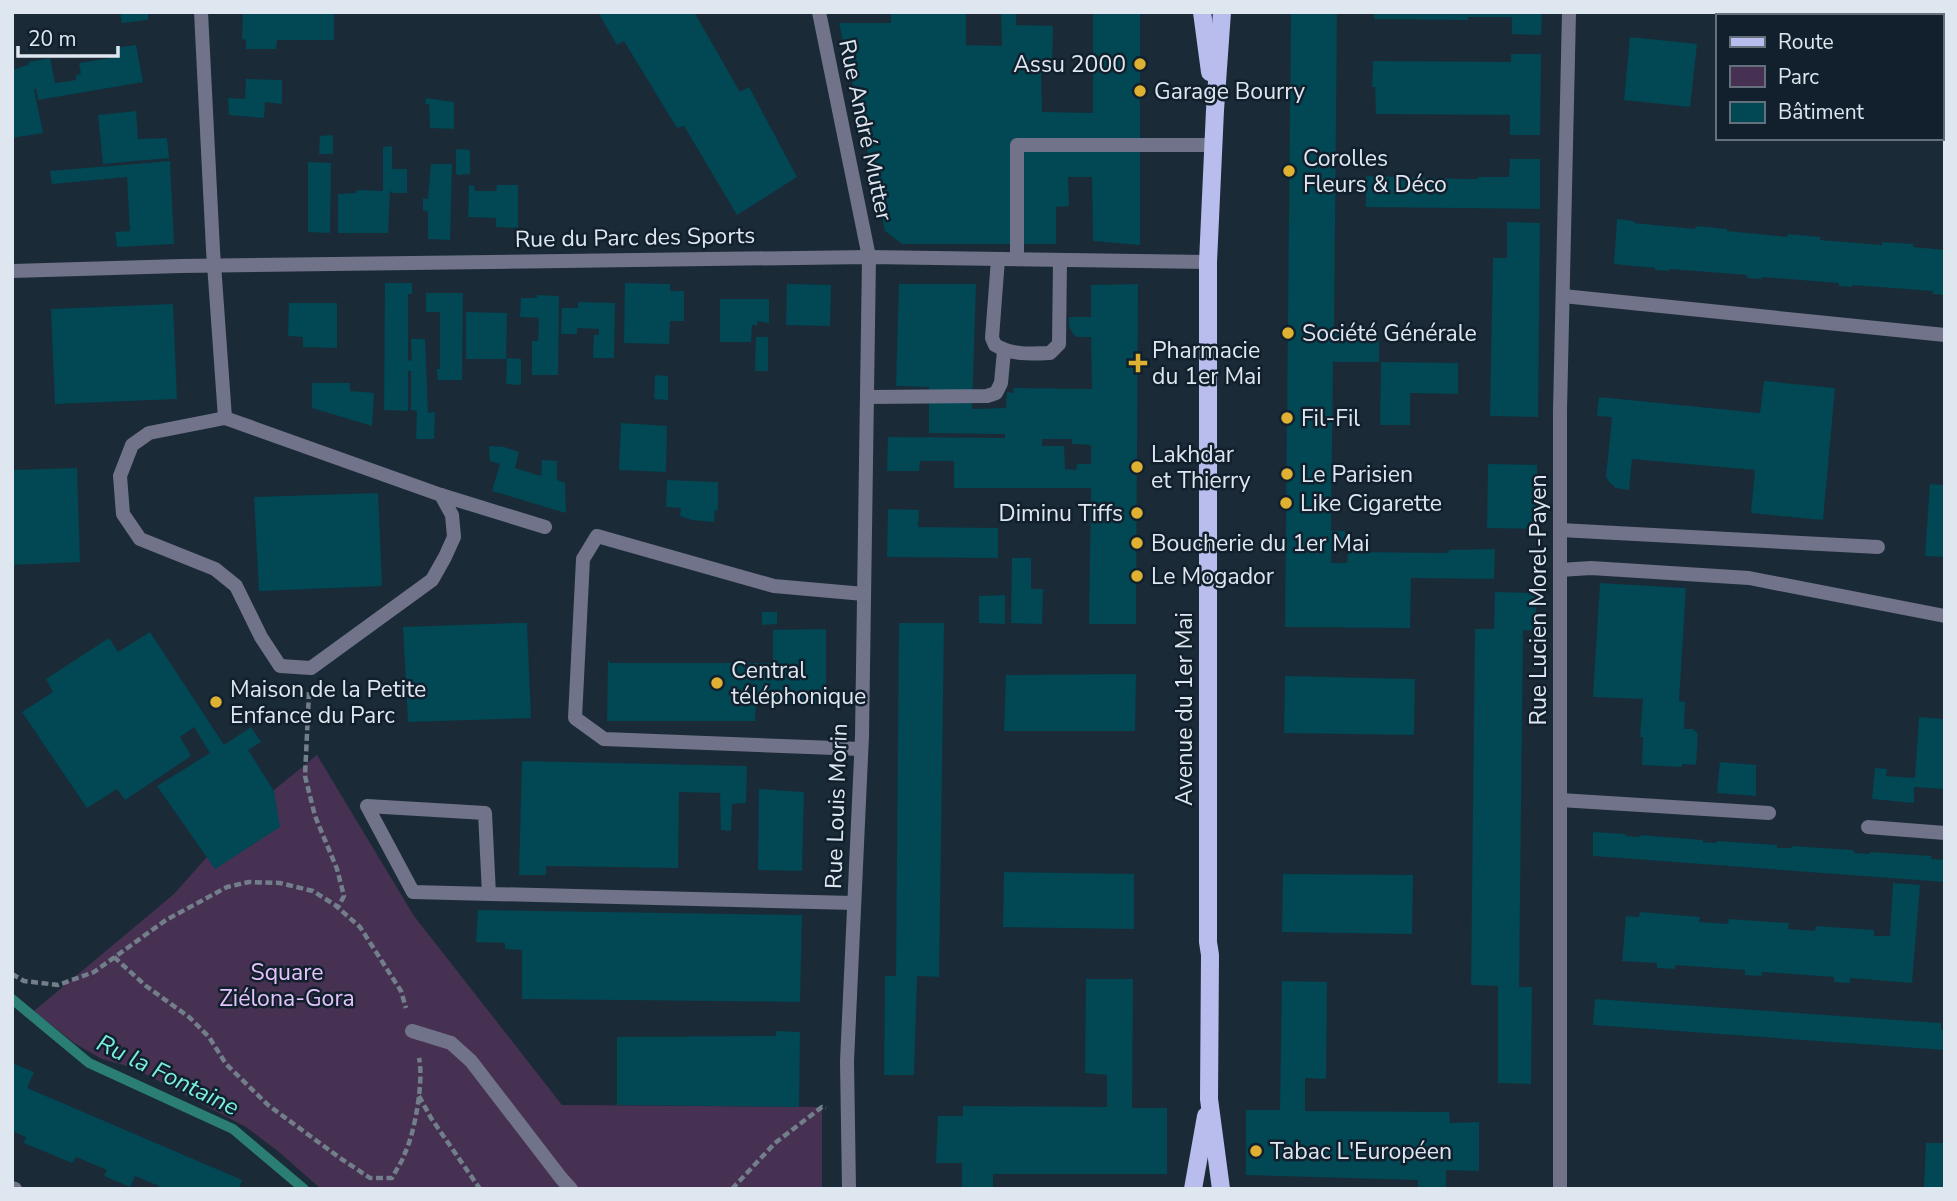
<svg xmlns="http://www.w3.org/2000/svg" width="1957" height="1201" viewBox="0 0 1957 1201" font-family="'Nunito Sans',sans-serif">
	<style>
		.green { fill: #463153 }
		.lines { fill: none; stroke-linecap: round; stroke-linejoin: round }
		.stream { stroke: #2b7e74; stroke-width: 10 }
		.building { fill: #014754; fill-rule: evenodd }
		.path { stroke: #727e8a; stroke-width: 4.5; stroke-dasharray: 7 3.5; stroke-linecap: butt }
		.lane { stroke: #70738a; stroke-width: 14 }
		.street { stroke: #70738a; stroke-width: 14 }
		.primary { stroke: #b8bdee; stroke-width: 18 }
		.poi-dot { fill: #deb133; stroke: #12202d; stroke-width: 2.5 }
		.labels { text-anchor: middle; stroke-width: 5; stroke-linejoin: round; paint-order: stroke }
		.poi-label { font-size: 23px; fill: #dee7f0; stroke: #12202d; text-anchor: start }
		.street-label { font-size: 23px; fill: #dee7f0; stroke: #12202d }
		.park-label { font-size: 23px; fill: #e6c2fd; stroke: #12202d }
		.water-label { font-size: 24px; font-style: italic; fill: #78efde; stroke: #12202d }
	</style>
	<rect width="100%" height="100%" fill="#1b2a37"/>
	<!-- green -->
	<path class="green" d="M317,755L414,916L562,1105L822,1107V1189H321L279,1152L246,1127L134,1068L102,1059L74,1043L34,1011L174,894L247,812Z"/>
	<g class="lines">
		<!-- stream -->
		<path class="stream" d="M12,999L89,1063L233,1129L304,1189"/>
	</g>
	<!-- building -->
	<g class="building">
		<path d="M120,12H148V20L122,23Z"/>
		<path d="M243,12H334V40H277L276,49H246V40L242,39Z"/>
		<path d="M598,12H694L740,92L749,87L797,177L737,215L684,126L677,128L624,41L617,45Z"/>
		<path d="M891,12H966V45L1002,46L1001,12H1016V25L1053,26L1052,74H1041L1042,112L1093,113V12H1140V245L1093,241L1092,177H1068L1069,206L1056,207V244H902L885,231L839,23H891Z"/>
		<path d="M1291,12H1337L1334,333L1379,335V362H1333L1331,531H1345V544L1332,543L1331,563H1347L1348,552L1448,553L1449,550L1495,549L1494,579L1411,578L1410,628L1285,627Z"/>
		<path d="M1374,12H1542L1541,35L1512,34V17H1468V20L1374,19Z"/>
		<path d="M1718,12H1757V16H1717Z"/>
		<rect x="1790" y="12" width="71" height="4"/>
		<path d="M1630,37L1697,44L1690,107L1624,100Z"/>
		<path d="M136,45L143,82L38,100L36,88L34,90L43,133L12,138V70L28,65L29,62L50,58L55,83L76,80V75L81,74L79,63L117,57L115,48Z"/>
		<path d="M1511,54H1541L1540,135H1510V115L1376,114L1375,87H1372L1373,61L1511,62Z"/>
		<path d="M246,79L282,80V104L265,102L264,118L229,115L228,98L245,99Z"/>
		<path d="M426,98L454,102V129L430,128L429,104H425Z"/>
		<path d="M136,111L138,139L167,138L169,158L103,164L98,115Z"/>
		<path d="M333,135V154H319L320,136Z"/>
		<path d="M392,146V169H407V193H392L390,190L388,233H338V194L357,193L356,190L383,191V147Z"/>
		<path d="M459,149L470,150V174L458,175L456,173V150Z"/>
		<path d="M1510,159H1540V209L1366,207V176L1464,179H1478V177H1509Z"/>
		<path d="M170,161L174,244L117,247L115,232L130,231L127,177L52,184L50,171Z"/>
		<path d="M308,162L331,163L330,233L308,232Z"/>
		<path d="M431,164H452L450,240L428,239V211L423,210V198L428,199Z"/>
		<path d="M469,185L474,186L475,191H496L497,185H518V228L496,227V218L468,217Z"/>
		<path d="M1617,219L1634,221V223L1695,229L1696,226L1727,229V231L1787,237L1788,234L1820,237V240L1882,245V242L1913,244V247L1945,250V295L1933,294V291L1852,285V287L1839,286V283L1762,277L1761,279L1747,278V275L1670,269L1669,271L1655,270V268L1614,264Z"/>
		<path d="M1507,222L1540,223L1538,417L1490,416L1493,258H1507Z"/>
		<path d="M385,283H412V294H408V360L412,361L411,339H425L428,413L435,412L434,439H416L417,411L411,410V371H408V411L384,410Z"/>
		<path d="M625,283L670,284V291H684V321H670L669,344L624,343Z"/>
		<path d="M787,284L831,285L830,326L786,325Z"/>
		<path d="M899,284H976L972,409L1006,408L1007,392L1014,393L1013,388L1092,389L1091,337H1078L1074,335L1069,327V317H1091V285L1138,284L1136,624H1089L1091,488H954V461H920L919,471H887L888,437L1005,438V434L929,433V387L896,386ZM1042,439H1072V444L1091,445V464H1077L1076,470L1065,469L1064,446H1042Z"/>
		<path d="M426,293H463L462,380H438L437,369H440V312H426Z"/>
		<path d="M537,295L559,296L558,375H532V341H538L539,318L520,317L521,298H537Z"/>
		<path d="M720,299H769V323L757,321V325H752L751,342H720Z"/>
		<path d="M578,302L615,303L614,358H593L594,335H599V329L577,328V334H561L562,308H578Z"/>
		<path d="M289,303H337V348L303,347V337L288,336Z"/>
		<path d="M173,304L177,399L55,404L51,309Z"/>
		<path d="M466,312L507,313L506,359H466Z"/>
		<path d="M756,337H768V371H755Z"/>
		<path d="M507,358L521,359V385L506,384Z"/>
		<path d="M1381,362L1458,363V394L1410,393V425H1380Z"/>
		<path d="M655,375L668,376V400L654,399Z"/>
		<path d="M1764,381L1835,388L1823,520L1751,513L1755,470L1632,459L1629,490L1616,488L1610,483L1606,477L1612,417L1597,416L1599,397L1760,413Z"/>
		<path d="M312,383H350V391L374,393L372,426L312,408Z"/>
		<path d="M621,423L667,426L666,472L619,470Z"/>
		<path d="M489,446L504,447L519,452L515,468L541,476L542,460L557,461V480L565,483L566,513L492,491L500,464L490,461Z"/>
		<path d="M1488,464L1537,465V529L1487,528Z"/>
		<path d="M77,468L80,562L12,565V470Z"/>
		<path d="M667,480L718,482V510H715L714,522L692,520L680,516L681,508L666,507Z"/>
		<path d="M1930,484L1945,485V557L1925,556Z"/>
		<path d="M378,493L382,586L259,591L254,497Z"/>
		<path d="M888,509L919,510L918,527L998,528V558L887,557Z"/>
		<path d="M1012,558H1031V589H1043L1042,624L1011,623Z"/>
		<path d="M1600,583L1686,588L1679,701L1685,702L1684,729H1693L1698,734L1696,765L1682,764V767L1642,765L1643,737H1640L1643,699L1593,697Z"/>
		<path d="M1495,592L1536,593V631L1523,630L1519,987H1532L1531,1084L1498,1083V986L1471,985L1475,629H1494Z"/>
		<path d="M1005,595V624L979,623V596Z"/>
		<path d="M762,612H777V624L762,625Z"/>
		<path d="M514,623H527L531,718L408,722L403,627Z"/>
		<path d="M899,623H944V626L939,977L917,976L914,1075H884L885,976H896Z"/>
		<path d="M826,629V704L756,703L755,721H607L608,659L610,663H773V630Z"/>
		<path d="M150,632L224,745L251,727L261,742L248,750L274,791L280,827L215,869L157,786L210,753L194,727L180,737L191,756L125,800L117,789L87,808L22,712L53,692L46,679L109,638L118,652Z"/>
		<path d="M1136,674L1135,731H1004L1006,675Z"/>
		<path d="M1285,676L1415,679L1414,735L1284,733Z"/>
		<path d="M1919,717L1945,719V789L1914,787V803L1872,799L1875,768L1887,769L1886,776L1915,778Z"/>
		<path d="M522,761L747,766L746,803L732,804L731,831L721,830L720,793L679,792L678,868L546,866V875H519Z"/>
		<path d="M1720,762L1756,765V796L1717,793Z"/>
		<path d="M759,789L804,792L802,871L758,870Z"/>
		<path d="M1593,832L1625,834L1626,836L1640,837V835L1703,840V842L1716,843L1717,841L1777,845V848H1791L1792,846L1852,850L1854,851V853L1870,854V852L1932,856L1931,859L1945,860V882L1593,856Z"/>
		<path d="M1004,872L1134,874V929L1003,927Z"/>
		<path d="M1283,874L1413,875L1412,934L1282,932Z"/>
		<path d="M1893,883L1920,885L1912,983L1850,978V983L1834,982V977L1762,972V976L1745,975V970L1675,965V969L1657,968V963L1622,961L1626,916L1639,917L1640,912L1700,917L1699,922L1728,924L1729,919L1789,923L1788,929L1815,931L1816,926L1874,930V936H1890Z"/>
		<path d="M478,910L802,915L800,1002L522,999V950L505,949V943L476,942Z"/>
		<path d="M1086,979H1133L1132,1108H1167V1174H993V1189H962V1163H936L938,1116H963V1106L1107,1107V1075L1085,1073Z"/>
		<path d="M1282,981L1327,982L1326,1079L1305,1078V1111L1449,1112L1450,1123L1479,1122V1171L1446,1170V1189H1418V1180L1246,1175V1110H1280Z"/>
		<path d="M1595,999L1941,1023V1030H1945V1050L1593,1025Z"/>
		<path d="M776,1031L800,1032L799,1107L617,1105V1037L776,1036Z"/>
		<path d="M12,1063L34,1072L27,1088L242,1180L239,1189H158L159,1186L135,1176L130,1187L104,1176L107,1170L76,1157L72,1163L24,1143L26,1137L12,1131Z"/>
		<path d="M1926,1143H1945V1188L1924,1187Z"/>
	</g>
	<g class="lines">
		<!-- path -->
		<g class="path">
			<path d="M309,692L305,776L315,816L337,869L344,896L338,907"/>
			<path d="M114,957L146,986L189,1017L209,1037L226,1064L268,1105L340,1158L370,1178H392C396,1170 402,1162 405,1153C415,1132 424,1080 419,1058"/>
			<path d="M12,974L24,981L58,985L94,972L166,920L227,887L249,882L280,883L313,891L335,905L360,927L401,991L406,1008"/>
			<path d="M419,1096L431,1118L480,1189"/>
			<path d="M732,1189L775,1143L822,1107L826,1108"/>
		</g>
		<!-- lane -->
		<g class="lane">
			<path d="M998,259L992,338L995,345C1012,355 1030,354 1050,353L1059,344L1060,260"/>
			<path d="M1017,259V145H1213"/>
			<path d="M1563,296L1945,335"/>
			<path d="M867,397L987,396L996,393L1001,383L1004,351"/>
			<path d="M441,495L545,527"/>
			<path d="M1560,530L1878,547"/>
			<path d="M1560,570L1591,568L1749,578L1945,616"/>
			<path d="M861,749L604,739L575,718L583,559L597,536L774,586L864,594"/>
			<path d="M1560,800L1769,813"/>
			<path d="M1868,827L1945,833"/>
			<path d="M489,894L485,813L367,806L413,892L854,903"/>
		</g>
		<!-- street -->
		<g class="street">
			<path d="M201,12L213,250L225,418"/>
			<path d="M819,12L869,257L862,736L847,1061L849,1189"/>
			<path d="M12,271L181,266L869,257L1208,262"/>
			<path d="M225,418L441,495L452,515L454,537L445,557L432,580L311,668L280,666L261,637L236,586L215,569L140,539L123,514L120,476L132,445L149,433Z"/>
			<path d="M412,1031L451,1043L471,1061L561,1178L571,1189"/>
			<path d="M12,1188L15,1189"/>
			<path d="M1560,1189V410L1569,12"/>
		</g>
		<!-- primary -->
		<g class="primary">
			<path d="M1202,12L1210,72"/>
			<path d="M1193,1189L1206,1116"/>
			<path d="M1221,1189L1209,1099L1210,955L1208,942V262L1215,110L1222,12"/>
		</g>
	</g>
	<!-- markers -->
	<g class="poi-dot">
		<circle cx="1140" cy="64" r="7"/>
		<circle cx="1140" cy="91" r="7"/>
		<circle cx="1289" cy="171" r="7"/>
		<circle cx="1288" cy="333" r="7"/>
		<path d="M1134.5 352.5h7v7h7v7h-7v7h-7v-7h-7v-7h7z"/>
		<circle cx="1287" cy="418" r="7"/>
		<circle cx="1137" cy="467" r="7"/>
		<circle cx="1287" cy="474" r="7"/>
		<circle cx="1286" cy="503" r="7"/>
		<circle cx="1137" cy="513" r="7"/>
		<circle cx="1137" cy="543" r="7"/>
		<circle cx="1137" cy="576" r="7"/>
		<circle cx="717" cy="683" r="7"/>
		<circle cx="216" cy="702" r="7"/>
		<circle cx="1256" cy="1151" r="7"/>
	</g>
	<g class="labels">
		<!-- poi labels -->
		<g class="poi-label">
			<text x="1126" y="72" text-anchor="end">Assu 2000</text>
			<text x="1154" y="99">Garage Bourry</text>
			<text x="1303" y="166">Corolles<tspan x="1303" dy="26">Fleurs &amp; Déco</tspan></text>
			<text x="1302" y="341">Société Générale</text>
			<text x="1152" y="358">Pharmacie<tspan x="1152" dy="26">du 1er Mai</tspan></text>
			<text x="1301" y="426">Fil-Fil</text>
			<text x="1151" y="462">Lakhdar<tspan x="1151" dy="26">et Thierry</tspan></text>
			<text x="1301" y="482">Le Parisien</text>
			<text x="1300" y="511">Like Cigarette</text>
			<text x="1123" y="521" text-anchor="end">Diminu Tiffs</text>
			<text x="1151" y="551">Boucherie du 1er Mai</text>
			<text x="1151" y="584">Le Mogador</text>
			<text x="731" y="678">Central<tspan x="731" dy="26">téléphonique</tspan></text>
			<text x="230" y="697">Maison de la Petite<tspan x="230" dy="26">Enfance du Parc</tspan></text>
			<text x="1270" y="1159">Tabac L'Européen</text>
		</g>
		<!-- street labels -->
		<g class="street-label">
			<text transform="translate(866 130) rotate(78)" y="8">Rue André Mutter</text>
			<text transform="translate(635 237) rotate(-1)" y="8">Rue du Parc des Sports</text>
			<text transform="translate(1538 600) rotate(-90)" y="8">Rue Lucien Morel-Payen</text>
			<text transform="translate(1184 709) rotate(-90)" y="8">Avenue du 1er Mai</text>
			<text transform="translate(836 806) rotate(-88)" y="8">Rue Louis Morin</text>
		</g>
		<!-- park labels -->
		<g class="park-label">
			<text x="287" y="980">Square<tspan x="287" dy="26">Ziélona-Gora</tspan></text>
		</g>
		<!-- water labels -->
		<g class="water-label">
			<text transform="translate(168 1075) rotate(26)" y="8">Ru la Fontaine</text>
		</g>
	</g>
	<!-- border -->
	<rect width="1957" height="1201" fill="none" stroke="#dee7f0" stroke-width="28"/>
	<!-- legend -->
	<rect x="1716" y="14" width="228" height="126" fill="#12202d" stroke="#64707b" stroke-width="2"/>
	<rect x="1730" y="37" width="35" height="10" fill="#b8bdee" stroke="#64707b" stroke-width="2"/>
	<text x="1778" y="49" font-size="21" fill="#dee7f0">Route</text>
	<rect x="1730" y="66" width="35" height="21" fill="#463153" stroke="#64707b" stroke-width="2"/>
	<text x="1778" y="84" font-size="21" fill="#dee7f0">Parc</text>
	<rect x="1730" y="102" width="35" height="21" fill="#014754" stroke="#64707b" stroke-width="2"/>
	<text x="1778" y="119" font-size="21" fill="#dee7f0">Bâtiment</text>
	<!-- scale -->
	<path d="M18 46v10h100v-10" fill="none" stroke="#dee7f0" stroke-width="3.5"/>
	<text x="28" y="46" font-size="21" fill="#dee7f0" stroke="#12202d" stroke-width="5" paint-order="stroke">20 m</text>
</svg>
